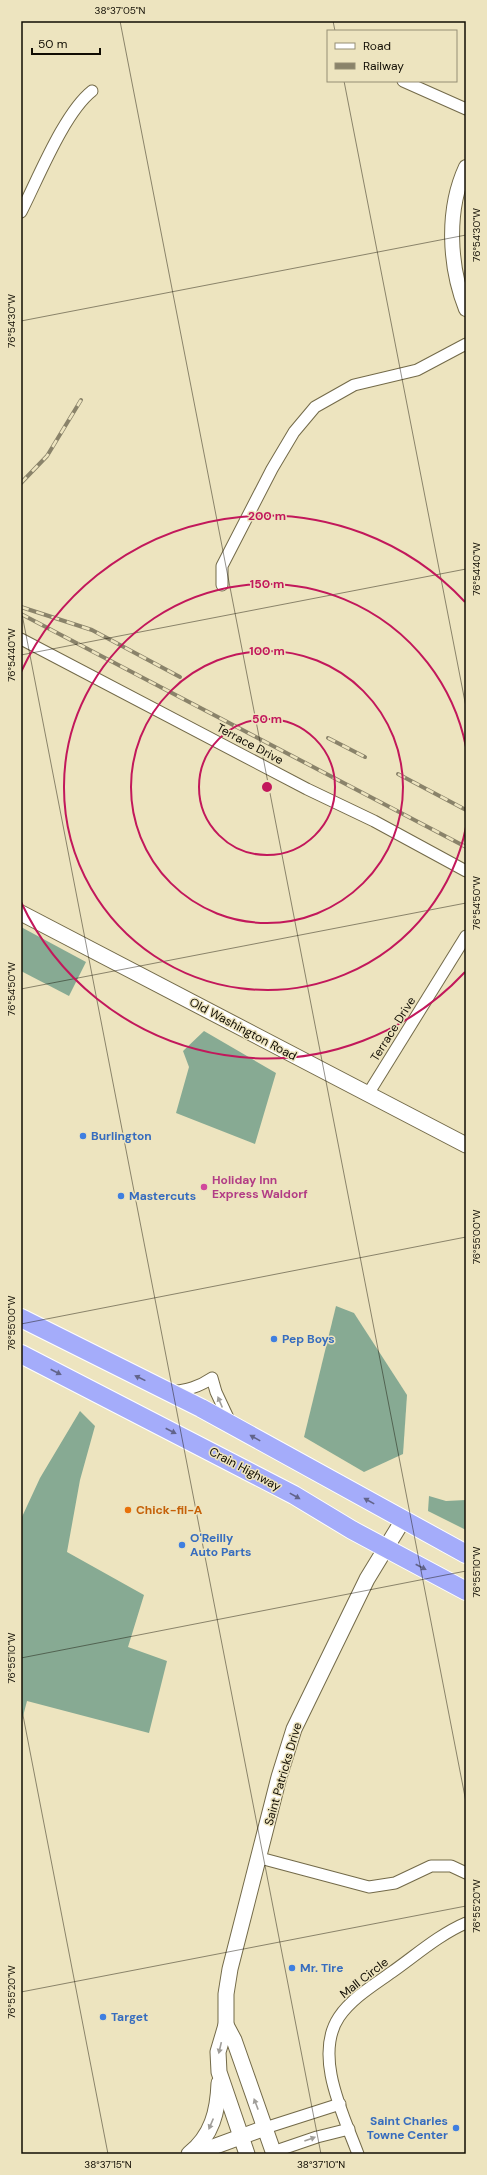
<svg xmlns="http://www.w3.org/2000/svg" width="487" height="2175" viewBox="0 0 487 2175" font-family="'DM Sans',sans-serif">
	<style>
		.forest { fill: #87aa93 }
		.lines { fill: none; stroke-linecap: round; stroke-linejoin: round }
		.minor-casing { stroke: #736a49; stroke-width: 13 }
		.tertiary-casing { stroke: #736a49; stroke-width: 16 }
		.secondary-casing { stroke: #736a49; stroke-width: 17 }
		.trunk-casing { stroke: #fff; stroke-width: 20 }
		.minor { stroke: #fff; stroke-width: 11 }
		.tertiary { stroke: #fff; stroke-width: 14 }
		.secondary { stroke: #fff; stroke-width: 15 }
		.trunk { stroke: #a4acfa; stroke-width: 18 }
		.rail-casing { stroke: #8a836a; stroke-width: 4 }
		.rail { stroke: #ede4bf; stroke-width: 2.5; stroke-dasharray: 8; stroke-linecap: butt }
		.oneway { fill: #62648b }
		.oneway2 { fill: #a09e9a }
		.ticks { fill: none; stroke: #110d03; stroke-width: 1; stroke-opacity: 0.45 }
		.ring { fill: none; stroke: #c2185b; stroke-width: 2 }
		.shop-dot { fill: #3f7fe0; stroke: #ede4bf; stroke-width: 1.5 }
		.hotel-dot { fill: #d1479c; stroke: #ede4bf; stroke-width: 1.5 }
		.food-dot { fill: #e8710a; stroke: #ede4bf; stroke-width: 1.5 }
		.labels { text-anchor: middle; stroke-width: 3; stroke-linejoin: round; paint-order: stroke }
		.street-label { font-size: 12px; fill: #110d03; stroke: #ede4bf }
		.shop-label { font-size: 12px; font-weight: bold; fill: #366cbe; stroke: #ede4bf; text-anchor: start }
		.hotel-label { font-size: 12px; font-weight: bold; fill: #b23c85; stroke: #ede4bf; text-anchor: start }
		.food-label { font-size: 12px; font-weight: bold; fill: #c56008; stroke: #ede4bf; text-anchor: start }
		.centre { fill: #c2185b; stroke: #ede4bf; stroke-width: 2 }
		.ring-label { font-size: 12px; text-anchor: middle; font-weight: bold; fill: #c2185b; stroke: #ede4bf; stroke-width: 3; stroke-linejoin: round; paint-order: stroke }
		.neatline { fill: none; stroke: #110d03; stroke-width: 1.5 }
		.ticks-label { font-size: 10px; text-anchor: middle; fill: #110d03 }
	</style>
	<rect width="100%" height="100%" fill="#ede4bf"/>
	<!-- forest -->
	<g class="forest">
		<path d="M21,927L86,962L69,996L21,971Z"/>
		<path d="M204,1031L276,1073L255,1144L176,1113L189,1067L183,1051Z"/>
		<path d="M336,1306L354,1313L407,1395L403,1454L364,1472L304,1437Z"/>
		<path d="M80,1411L95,1426L80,1480L67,1552L144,1595L128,1647L167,1661L149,1733L27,1701L21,1724V1519L40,1478Z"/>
		<path d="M429,1496L446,1501L466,1500V1530L428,1511Z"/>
	</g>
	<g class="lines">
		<defs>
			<g id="minor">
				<path d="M403,81L466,109"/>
				<path d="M21,212C38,179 64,113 92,91"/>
				<path d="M222,585V566L272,469L294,432L315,407L354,385L417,370L466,344"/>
				<path d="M21,639L307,789L374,821L466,871"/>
				<path d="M368,1094L466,936"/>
				<path d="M171,1392C187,1390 199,1387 212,1378L216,1392L230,1422"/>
				<path d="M260,1858L369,1887L395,1883L431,1866H451L466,1873"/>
				<path d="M265,2128L340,2104"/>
				<path d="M273,2152L317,2137L349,2129"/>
				<path d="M358,2154C344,2116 313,2056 339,2017C352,1998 374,1985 392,1972C416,1955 440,1934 466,1923"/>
			</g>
			<path id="tertiary" d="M466,167C446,210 449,266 466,309"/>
			<g id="secondary">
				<path d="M21,913L466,1145"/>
				<path d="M226,2025L234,2040L274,2154"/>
				<path d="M189,2154C212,2136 218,2111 219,2083"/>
				<path d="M194,2154L265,2128"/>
				<path d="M247,2154L219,2072L218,2052L226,2025V1994L230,1969L279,1777L294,1729L367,1579L403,1520"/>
			</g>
			<g id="trunk">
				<path d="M21,1318L201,1408L466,1554"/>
				<path d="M21,1354L294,1495L352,1530L466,1591"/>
			</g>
		</defs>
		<!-- minor casing -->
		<use href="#minor" class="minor-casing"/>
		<!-- tertiary casing -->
		<use href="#tertiary" class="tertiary-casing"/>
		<!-- secondary casing -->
		<use href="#secondary" class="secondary-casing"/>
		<!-- trunk casing -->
		<use href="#trunk" class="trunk-casing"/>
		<!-- minor -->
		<use href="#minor" class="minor"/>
		<!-- tertiary -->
		<use href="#tertiary" class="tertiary"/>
		<!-- secondary -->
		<use href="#secondary" class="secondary"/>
		<!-- trunk -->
		<use href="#trunk" class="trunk"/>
		<defs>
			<g id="rail">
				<path d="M21,483L47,456L81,400"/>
				<path d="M21,607L92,630L180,677"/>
				<path d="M21,614L466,847"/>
				<path d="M328,738L365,757"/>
				<path d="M398,774L466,810"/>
			</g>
		</defs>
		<!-- rail casing -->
		<use href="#rail" class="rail-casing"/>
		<!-- rail -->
		<use href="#rail" class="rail"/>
	</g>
	<!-- one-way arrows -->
	<defs><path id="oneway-solid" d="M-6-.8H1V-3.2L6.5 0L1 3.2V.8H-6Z"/></defs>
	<g class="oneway">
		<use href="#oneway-solid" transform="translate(56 1372) rotate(27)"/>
		<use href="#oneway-solid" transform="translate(140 1378) rotate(-154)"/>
		<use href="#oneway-solid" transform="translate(171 1431) rotate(27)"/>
		<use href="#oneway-solid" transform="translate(255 1438) rotate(-151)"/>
		<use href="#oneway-solid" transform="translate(295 1496) rotate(29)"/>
		<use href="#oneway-solid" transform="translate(369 1501) rotate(-151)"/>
		<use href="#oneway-solid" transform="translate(421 1567) rotate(27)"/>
	</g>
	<g class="oneway2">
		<use href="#oneway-solid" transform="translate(220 1402) rotate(-113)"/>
		<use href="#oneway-solid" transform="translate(220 2048) rotate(103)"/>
		<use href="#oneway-solid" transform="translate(256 2104) rotate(-111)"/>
		<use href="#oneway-solid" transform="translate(211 2124) rotate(113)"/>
		<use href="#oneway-solid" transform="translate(310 2139) rotate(-20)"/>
	</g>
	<!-- ticks -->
	<path class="ticks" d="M120,21L466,1802M333,21L335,31M344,81L466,707M21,321L466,235M21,609L321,2154M21,655L466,569M21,989L466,903M21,1324L466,1237M21,1658L466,1571M21,1705L108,2154M21,1992L466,1906"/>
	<!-- distance rings -->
	<g class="ring">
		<circle cx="267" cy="787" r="68"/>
		<circle cx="267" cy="787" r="136"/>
		<path d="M466 827A203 203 0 1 1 466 747"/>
		<path d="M465 972A271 271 0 0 1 21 902M21 672A271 271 0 0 1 465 602"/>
	</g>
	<!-- markers -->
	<g class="shop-dot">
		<circle cx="83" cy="1136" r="4"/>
		<circle cx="121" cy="1196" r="4"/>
		<circle cx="274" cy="1339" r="4"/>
		<circle cx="182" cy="1545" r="4"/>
		<circle cx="292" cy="1968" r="4"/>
		<circle cx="103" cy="2017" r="4"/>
		<circle cx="456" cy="2128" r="4"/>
	</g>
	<circle class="hotel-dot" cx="204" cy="1187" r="4"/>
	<circle class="food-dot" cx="128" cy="1510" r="4"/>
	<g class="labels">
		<!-- street labels -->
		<g class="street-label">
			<text transform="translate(250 744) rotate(28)" y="4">Terrace Drive</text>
			<text transform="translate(243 1029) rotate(28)" y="4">Old Washington Road</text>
			<text transform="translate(393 1029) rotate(-58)" y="4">Terrace Drive</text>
			<text transform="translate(245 1469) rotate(28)" y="4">Crain Highway</text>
			<text transform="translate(283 1774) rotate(-74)" y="4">Saint Patricks Drive</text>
			<text transform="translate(364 1978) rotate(-38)" y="4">Mall Circle</text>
		</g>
		<!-- shop labels -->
		<g class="shop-label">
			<text x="91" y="1140">Burlington</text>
			<text x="129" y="1200">Mastercuts</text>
			<text x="282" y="1343">Pep Boys</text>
			<text x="190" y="1542">O'Reilly<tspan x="190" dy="14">Auto Parts</tspan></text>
			<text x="300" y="1972">Mr. Tire</text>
			<text x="111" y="2021">Target</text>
			<text x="448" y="2125" text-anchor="end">Saint Charles<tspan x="448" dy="14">Towne Center</tspan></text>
		</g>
		<!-- hotel labels -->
		<g class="hotel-label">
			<text x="212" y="1184">Holiday Inn<tspan x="212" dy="14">Express Waldorf</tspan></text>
		</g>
		<!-- food labels -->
		<g class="food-label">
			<text x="136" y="1514">Chick-fil-A</text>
		</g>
	</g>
	<circle cx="267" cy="787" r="6" class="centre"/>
	<g class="ring-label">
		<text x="267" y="520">200 m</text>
		<text x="267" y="588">150 m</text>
		<text x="267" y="655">100 m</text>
		<text x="267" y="723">50 m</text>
	</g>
	<!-- border -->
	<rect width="487" height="2175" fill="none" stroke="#ede4bf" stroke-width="44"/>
	<!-- legend -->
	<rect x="327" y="30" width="130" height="52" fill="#ede4bf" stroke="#958e74"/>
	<rect x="335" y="43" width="20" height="6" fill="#ffffff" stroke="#958e74"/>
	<text x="363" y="50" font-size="12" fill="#110d03">Road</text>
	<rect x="335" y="63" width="20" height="6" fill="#8a836a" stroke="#958e74"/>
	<text x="363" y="70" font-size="12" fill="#110d03">Railway</text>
	<!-- scale -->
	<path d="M32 48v6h68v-6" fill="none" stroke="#110d03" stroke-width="2"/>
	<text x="38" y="48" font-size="12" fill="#110d03" stroke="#ede4bf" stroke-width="3" paint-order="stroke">50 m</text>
	<rect x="22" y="22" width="443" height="2131" class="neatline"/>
	<g class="ticks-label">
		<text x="120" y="14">38°37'05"N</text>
		<text transform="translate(476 235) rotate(-90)" y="4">76°54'30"W</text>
		<text transform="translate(11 321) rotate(-90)" y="4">76°54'30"W</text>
		<text transform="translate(476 569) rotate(-90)" y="4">76°54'40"W</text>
		<text transform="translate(11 655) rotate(-90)" y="4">76°54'40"W</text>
		<text transform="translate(476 903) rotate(-90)" y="4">76°54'50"W</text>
		<text transform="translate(11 989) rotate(-90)" y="4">76°54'50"W</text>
		<text transform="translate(476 1237) rotate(-90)" y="4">76°55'00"W</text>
		<text transform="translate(11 1323) rotate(-90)" y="4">76°55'00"W</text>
		<text transform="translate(476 1572) rotate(-90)" y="4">76°55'10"W</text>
		<text transform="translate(11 1658) rotate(-90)" y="4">76°55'10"W</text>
		<text transform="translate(476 1906) rotate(-90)" y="4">76°55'20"W</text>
		<text transform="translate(11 1992) rotate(-90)" y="4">76°55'20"W</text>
		<text x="108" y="2168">38°37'15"N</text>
		<text x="321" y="2168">38°37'10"N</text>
	</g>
</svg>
